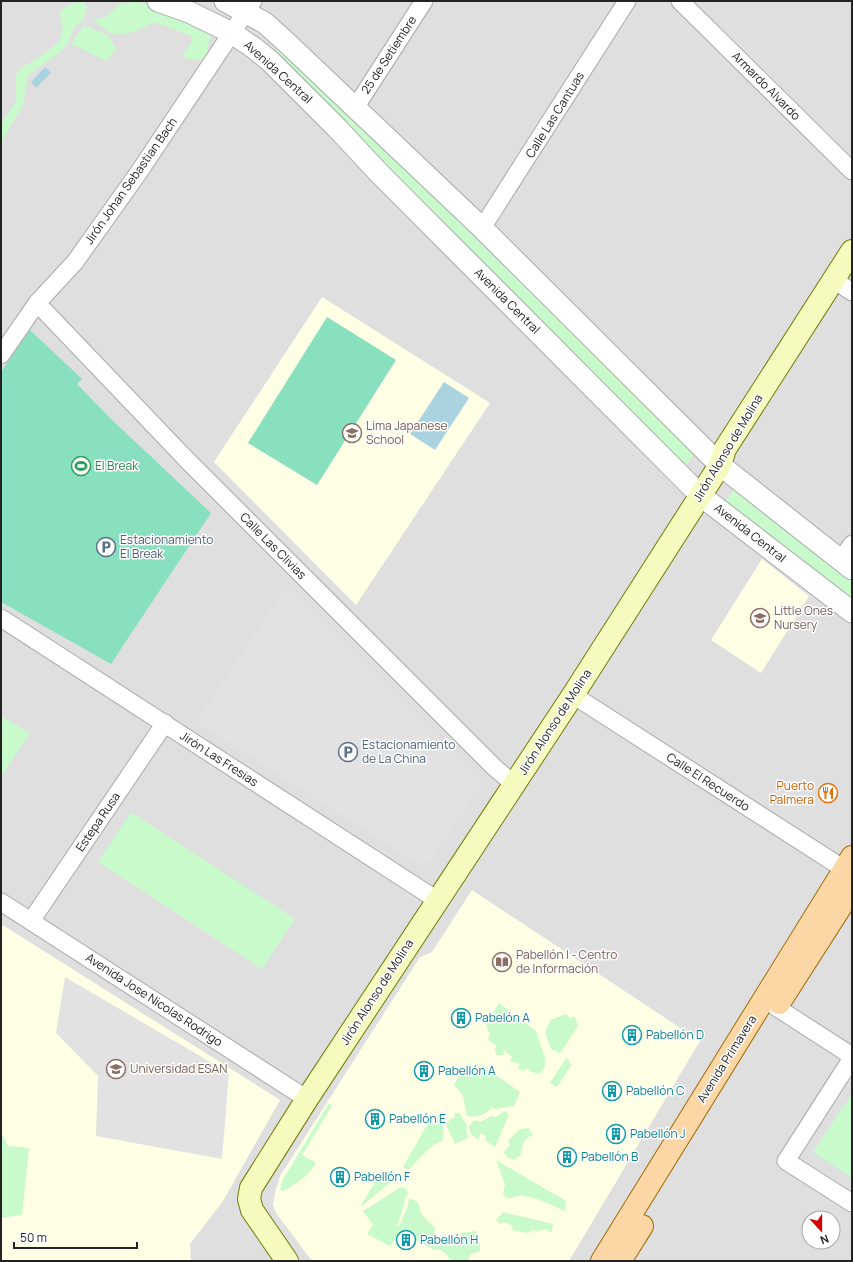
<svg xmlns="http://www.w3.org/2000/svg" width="853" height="1262" viewBox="0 0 853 1262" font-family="Manrope,sans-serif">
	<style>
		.residential { fill: #e0dfdf; fill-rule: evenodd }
		.education { fill: #ffffe5 }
		.park { fill: #c8facc }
		.pitch { fill: #88e0be }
		.parking { fill: #e2e2e2 }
		.water { fill: #aad3df }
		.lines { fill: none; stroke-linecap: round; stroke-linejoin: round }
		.minor-casing { stroke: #a9a9a9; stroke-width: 19 }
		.tertiary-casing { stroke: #a9a9a9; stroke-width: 23 }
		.secondary-casing { stroke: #707d05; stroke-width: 24 }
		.primary-casing { stroke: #a06b00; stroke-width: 24 }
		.minor { stroke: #fff; stroke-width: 17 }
		.tertiary { stroke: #fff; stroke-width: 21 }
		.secondary { stroke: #f7fabf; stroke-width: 22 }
		.primary { stroke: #fcd6a4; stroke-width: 22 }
		.labels { text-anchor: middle; stroke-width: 3; stroke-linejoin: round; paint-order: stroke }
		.street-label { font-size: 12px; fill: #222; stroke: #fff }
		.education-label { font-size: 12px; fill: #785e54; stroke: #fff; text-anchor: start }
		.leisure-label { font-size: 12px; fill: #27864d; stroke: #fff; text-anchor: start }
		.service-label { font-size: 12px; fill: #4e5e75; stroke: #fff; text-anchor: start }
		.food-label { font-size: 12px; fill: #c56008; stroke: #fff; text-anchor: end }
		.culture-label { font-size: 12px; fill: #0d838f; stroke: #fff; text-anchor: start }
	</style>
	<rect width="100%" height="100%" fill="#f2efe9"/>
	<!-- residential -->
	<path class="residential" d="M1,1H852V1261H1ZM809,1218H833V1242H809Z"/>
	<!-- education -->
	<g class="education">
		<path d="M322,297L490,403L356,605L214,462Z"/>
		<path d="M762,559L809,596L761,673L711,640Z"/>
		<path d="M472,890L700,1041L569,1261H312L276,1213L273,1205L275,1193L280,1176L420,957L432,952Z"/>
		<path d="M1,924L280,1100L223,1201L190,1244L191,1261H1Z"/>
	</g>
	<!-- park -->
	<g class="park">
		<path d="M83,1L87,7L85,14L84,20L75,26L67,45L58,54L28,75L23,105L3,139L1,149V124L16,101V74L21,68L38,58L54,46L60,39L63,29L60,13C65,5 73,3 83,1Z"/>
		<path d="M136,1L162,9L183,19L211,35L208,46L209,52C200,64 194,61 182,56L191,43L192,36L154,22C142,29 123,39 109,32C103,29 99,24 93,20L106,17L120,4Z"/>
		<path d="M84,25L109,36L116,49L107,61L71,44Z"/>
		<path d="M284,45L697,451L684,468L272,56L274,51Z"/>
		<path d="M738,485L852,577V603L725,502Z"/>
		<path d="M1,716L30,733L1,777Z"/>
		<path d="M131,812L295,919L262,969L98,862Z"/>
		<path d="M499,1003L536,1031L545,1057V1066L540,1074L532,1072L527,1068L523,1071L518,1068L520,1064L510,1061L512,1057L508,1054L506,1051H504L503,1055H496L495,1050L496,1045L488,1040L490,1034L486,1026Z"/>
		<path d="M566,1014L570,1018L575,1017L578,1026L561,1052L559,1053L551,1049L545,1032L551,1020Z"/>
		<path d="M566,1058L570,1061L569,1063L572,1064L557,1087L550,1083Z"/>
		<path d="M467,1063L477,1069L481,1065L520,1092L514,1106L495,1109L492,1107C485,1115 478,1118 467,1116L463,1096L454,1085Z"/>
		<path d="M852,1094V1178L813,1152Z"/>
		<path d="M329,1103L332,1106L302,1155L316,1163C309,1175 296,1184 284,1191L280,1190L282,1181Z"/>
		<path d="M504,1111L509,1114L495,1147L486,1141V1136L481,1133L478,1140L471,1134L469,1127L474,1120L480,1122L491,1116L496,1117Z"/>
		<path d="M454,1113H459L467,1125L466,1129L468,1138L455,1144L446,1125L451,1118L452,1119L455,1117Z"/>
		<path d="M437,1115L442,1116L443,1119V1140C429,1146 419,1158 409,1170L403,1167L430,1120Z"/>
		<path d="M529,1128L530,1132L533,1133L532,1136C523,1138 522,1147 521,1155L514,1160L507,1157L504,1152L510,1145L508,1141L520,1129Z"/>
		<path d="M1,1133L8,1146L29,1148L22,1215L1,1218Z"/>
		<path d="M496,1160L566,1201L565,1211C553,1206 536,1197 524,1196C516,1195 514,1199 506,1198L503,1194L505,1184Z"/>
		<path d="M387,1171H393L399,1175L363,1205H361L379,1176H382Z"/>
		<path d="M401,1187L407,1189L408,1195L405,1197L404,1205L397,1227L399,1226L407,1208L409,1198C424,1203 417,1208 423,1216C426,1220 431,1224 435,1228L434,1238L448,1242L459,1238L461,1233L476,1231L480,1244V1251L471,1254L468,1260L451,1261L447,1255L441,1250H434L401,1231L390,1246L367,1234L373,1225L363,1211Z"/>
		<path d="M503,1212L553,1224L552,1231L550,1232L547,1229L541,1230L539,1232L533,1230L528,1233L511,1230L513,1226L504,1222L500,1224L496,1220Z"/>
	</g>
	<!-- pitch -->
	<g class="pitch">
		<path d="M327,317L396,360L317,485L248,443Z"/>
		<path d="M30,330L82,379L77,384L111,419L211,513L111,664L1,602V372Z"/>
	</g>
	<!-- parking -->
	<g class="parking">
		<path d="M286,587L483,782L429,863H416L197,722Z"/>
		<path d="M65,977L229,1073L222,1159L96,1136L98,1076L56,1033Z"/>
	</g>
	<!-- water -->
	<g class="water">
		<path d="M45,67L51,73L36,88L31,82Z"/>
		<path d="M444,382L469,398L435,450L410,434Z"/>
	</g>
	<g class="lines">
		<defs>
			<g id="minor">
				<path d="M680,1L852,171"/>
				<path d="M355,108L424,1"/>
				<path d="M482,228L627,1"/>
				<path d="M834,280L852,292"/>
				<path d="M37,303L187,460L495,768L514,784"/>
				<path d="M1,355L37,303L75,262L139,172L253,1"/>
				<path d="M841,560L852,544"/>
				<path d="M1,618L437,900"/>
				<path d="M573,695L844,869"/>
				<path d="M1,902L307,1099"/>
				<path d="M31,921L165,723"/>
				<path d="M776,1007L852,1056"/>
				<path d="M852,1058L786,1161L852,1203"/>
			</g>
			<g id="tertiary">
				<path d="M158,1L189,12L232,33L254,48L270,61L337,128L379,173L700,495L852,612"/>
				<path d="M225,1L265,23L286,42L482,228L720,465L852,569"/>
			</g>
			<path id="secondary" d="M287,1261L252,1210L249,1199L251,1188L307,1099L573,695L720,465L725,449L852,251"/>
			<g id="primary">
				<path d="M779,1003L852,889"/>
				<path d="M602,1261L852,857"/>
				<path d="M620,1261L642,1226"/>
			</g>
		</defs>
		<!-- minor casing -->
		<use href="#minor" class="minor-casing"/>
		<!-- tertiary casing -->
		<use href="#tertiary" class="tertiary-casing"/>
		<!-- secondary casing -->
		<use href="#secondary" class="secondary-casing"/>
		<!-- primary casing -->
		<use href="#primary" class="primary-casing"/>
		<!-- minor -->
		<use href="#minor" class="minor"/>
		<!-- tertiary -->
		<use href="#tertiary" class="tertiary"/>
		<!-- secondary -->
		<use href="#secondary" class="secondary"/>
		<!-- primary -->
		<use href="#primary" class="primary"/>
	</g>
	<!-- icons -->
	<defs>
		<symbol id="school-ring" viewBox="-11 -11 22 22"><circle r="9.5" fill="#fff" stroke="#8d6e63" stroke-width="1.5"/><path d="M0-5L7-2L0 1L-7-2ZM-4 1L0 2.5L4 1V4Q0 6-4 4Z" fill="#8d6e63"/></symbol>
		<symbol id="stadium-ring" viewBox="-11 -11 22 22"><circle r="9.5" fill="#fff" stroke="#2e9e5b" stroke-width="1.5"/><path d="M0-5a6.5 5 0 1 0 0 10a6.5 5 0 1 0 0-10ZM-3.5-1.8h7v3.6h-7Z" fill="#2e9e5b"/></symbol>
		<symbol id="parking-ring" viewBox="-11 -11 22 22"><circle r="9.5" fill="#fff" stroke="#5c6f8a" stroke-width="1.5"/><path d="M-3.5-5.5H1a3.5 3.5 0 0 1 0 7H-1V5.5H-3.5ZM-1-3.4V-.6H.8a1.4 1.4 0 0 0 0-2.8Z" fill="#5c6f8a"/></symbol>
		<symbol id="restaurant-ring" viewBox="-11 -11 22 22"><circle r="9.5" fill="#fff" stroke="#e8710a" stroke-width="1.5"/><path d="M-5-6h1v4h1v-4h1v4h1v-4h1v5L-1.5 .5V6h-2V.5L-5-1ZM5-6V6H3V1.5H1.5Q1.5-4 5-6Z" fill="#e8710a"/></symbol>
		<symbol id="library-ring" viewBox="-11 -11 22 22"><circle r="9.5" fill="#fff" stroke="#8d6e63" stroke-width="1.5"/><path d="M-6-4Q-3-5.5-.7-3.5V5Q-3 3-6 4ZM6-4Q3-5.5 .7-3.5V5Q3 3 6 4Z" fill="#8d6e63"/></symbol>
		<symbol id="building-ring" viewBox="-11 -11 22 22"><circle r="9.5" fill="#fff" stroke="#0f9aa8" stroke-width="1.5"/><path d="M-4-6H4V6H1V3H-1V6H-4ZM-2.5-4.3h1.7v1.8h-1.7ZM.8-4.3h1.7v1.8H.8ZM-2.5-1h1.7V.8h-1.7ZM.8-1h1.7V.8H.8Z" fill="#0f9aa8"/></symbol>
		<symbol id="university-ring" viewBox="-11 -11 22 22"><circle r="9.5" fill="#fff" stroke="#8d6e63" stroke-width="1.5"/><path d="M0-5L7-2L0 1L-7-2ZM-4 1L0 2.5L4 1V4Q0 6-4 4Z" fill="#8d6e63"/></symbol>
	</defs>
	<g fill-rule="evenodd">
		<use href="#school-ring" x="341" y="422" width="22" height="22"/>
		<use href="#stadium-ring" x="70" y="455" width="22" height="22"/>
		<use href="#parking-ring" x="95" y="536" width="22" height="22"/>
		<use href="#school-ring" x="749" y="607" width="22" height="22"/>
		<use href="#parking-ring" x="337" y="741" width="22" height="22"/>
		<use href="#restaurant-ring" x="817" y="782" width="22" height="22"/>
		<use href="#library-ring" x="491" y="951" width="22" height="22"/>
		<use href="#building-ring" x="450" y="1007" width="22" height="22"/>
		<use href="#building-ring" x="621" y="1024" width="22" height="22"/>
		<use href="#university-ring" x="105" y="1058" width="22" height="22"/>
		<use href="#building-ring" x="413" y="1060" width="22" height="22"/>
		<use href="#building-ring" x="601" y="1080" width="22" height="22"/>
		<use href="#building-ring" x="364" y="1108" width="22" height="22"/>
		<use href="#building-ring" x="605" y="1123" width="22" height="22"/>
		<use href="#building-ring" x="556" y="1146" width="22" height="22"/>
		<use href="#building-ring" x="329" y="1166" width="22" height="22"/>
		<use href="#building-ring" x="395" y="1229" width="22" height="22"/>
	</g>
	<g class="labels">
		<!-- street labels -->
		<g class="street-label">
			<text transform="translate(389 55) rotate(-57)" y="4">25 de Setiembre</text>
			<text transform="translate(278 72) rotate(42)" y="4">Avenida Central</text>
			<text transform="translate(766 86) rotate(45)" y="4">Armardo Alvardo</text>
			<text transform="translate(555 115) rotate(-58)" y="4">Calle Las Cantuas</text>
			<text transform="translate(131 181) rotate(-55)" y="4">Jirón Johan Sebastian Bach</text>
			<text transform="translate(507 301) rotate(45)" y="4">Avenida Central</text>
			<text transform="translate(728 448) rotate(-59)" y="4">Jirón Alonso de Molina</text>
			<text transform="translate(750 533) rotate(38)" y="4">Avenida Central</text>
			<text transform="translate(273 546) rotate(45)" y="4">Calle Las Clivias</text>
			<text transform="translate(555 722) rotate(-57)" y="4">Jirón Alonso de Molina</text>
			<text transform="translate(219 759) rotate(33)" y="4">Jirón Las Fresias</text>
			<text transform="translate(708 782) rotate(33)" y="4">Calle El Recuerdo</text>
			<text transform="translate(98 822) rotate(-56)" y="4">Estepa Rusa</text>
			<text transform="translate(377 992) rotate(-57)" y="4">Jirón Alonso de Molina</text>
			<text transform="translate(154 1000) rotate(33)" y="4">Avenida Jose Nicolas Rodrigo</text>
			<text transform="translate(727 1059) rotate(-58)" y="4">Avenida Primavera</text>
		</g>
		<!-- education labels -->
		<g class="education-label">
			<text x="366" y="430">Lima Japanese<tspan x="366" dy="14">School</tspan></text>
			<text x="774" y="615">Little Ones<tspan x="774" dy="14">Nursery</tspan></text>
			<text x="516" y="959">Pabellón I - Centro<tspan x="516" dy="14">de Información</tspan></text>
			<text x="130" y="1073">Universidad ESAN</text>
		</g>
		<!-- leisure labels -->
		<g class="leisure-label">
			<text x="95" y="470">El Break</text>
		</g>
		<!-- service labels -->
		<g class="service-label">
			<text x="120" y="544">Estacionamiento<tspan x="120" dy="14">El Break</tspan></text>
			<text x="362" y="749">Estacionamiento<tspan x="362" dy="14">de La China</tspan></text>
		</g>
		<!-- food labels -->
		<g class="food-label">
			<text x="814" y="790">Puerto<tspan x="814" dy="14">Palmera</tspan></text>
		</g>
		<!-- culture labels -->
		<g class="culture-label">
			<text x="475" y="1022">Pabelón A</text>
			<text x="646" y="1039">Pabellón D</text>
			<text x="438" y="1075">Pabellón A</text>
			<text x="626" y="1095">Pabellón C</text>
			<text x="389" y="1123">Pabellón E</text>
			<text x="630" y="1138">Pabellón J</text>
			<text x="581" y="1161">Pabellón B</text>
			<text x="354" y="1181">Pabellón F</text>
			<text x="420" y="1244">Pabellón H</text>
		</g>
	</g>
	<!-- border -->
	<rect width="853" height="1262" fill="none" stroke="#222222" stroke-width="4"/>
	<!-- north arrow -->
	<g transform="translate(821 1230) rotate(159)"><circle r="19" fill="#ffffff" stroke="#a7a7a7"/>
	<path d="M0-3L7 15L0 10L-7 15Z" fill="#d40000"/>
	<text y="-6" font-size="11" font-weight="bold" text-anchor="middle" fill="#222222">N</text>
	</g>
	<!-- scale -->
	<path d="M14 1242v6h123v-6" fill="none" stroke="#222222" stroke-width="2"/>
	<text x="20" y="1242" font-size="12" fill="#222222" stroke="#ffffff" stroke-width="3" paint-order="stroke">50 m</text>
</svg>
